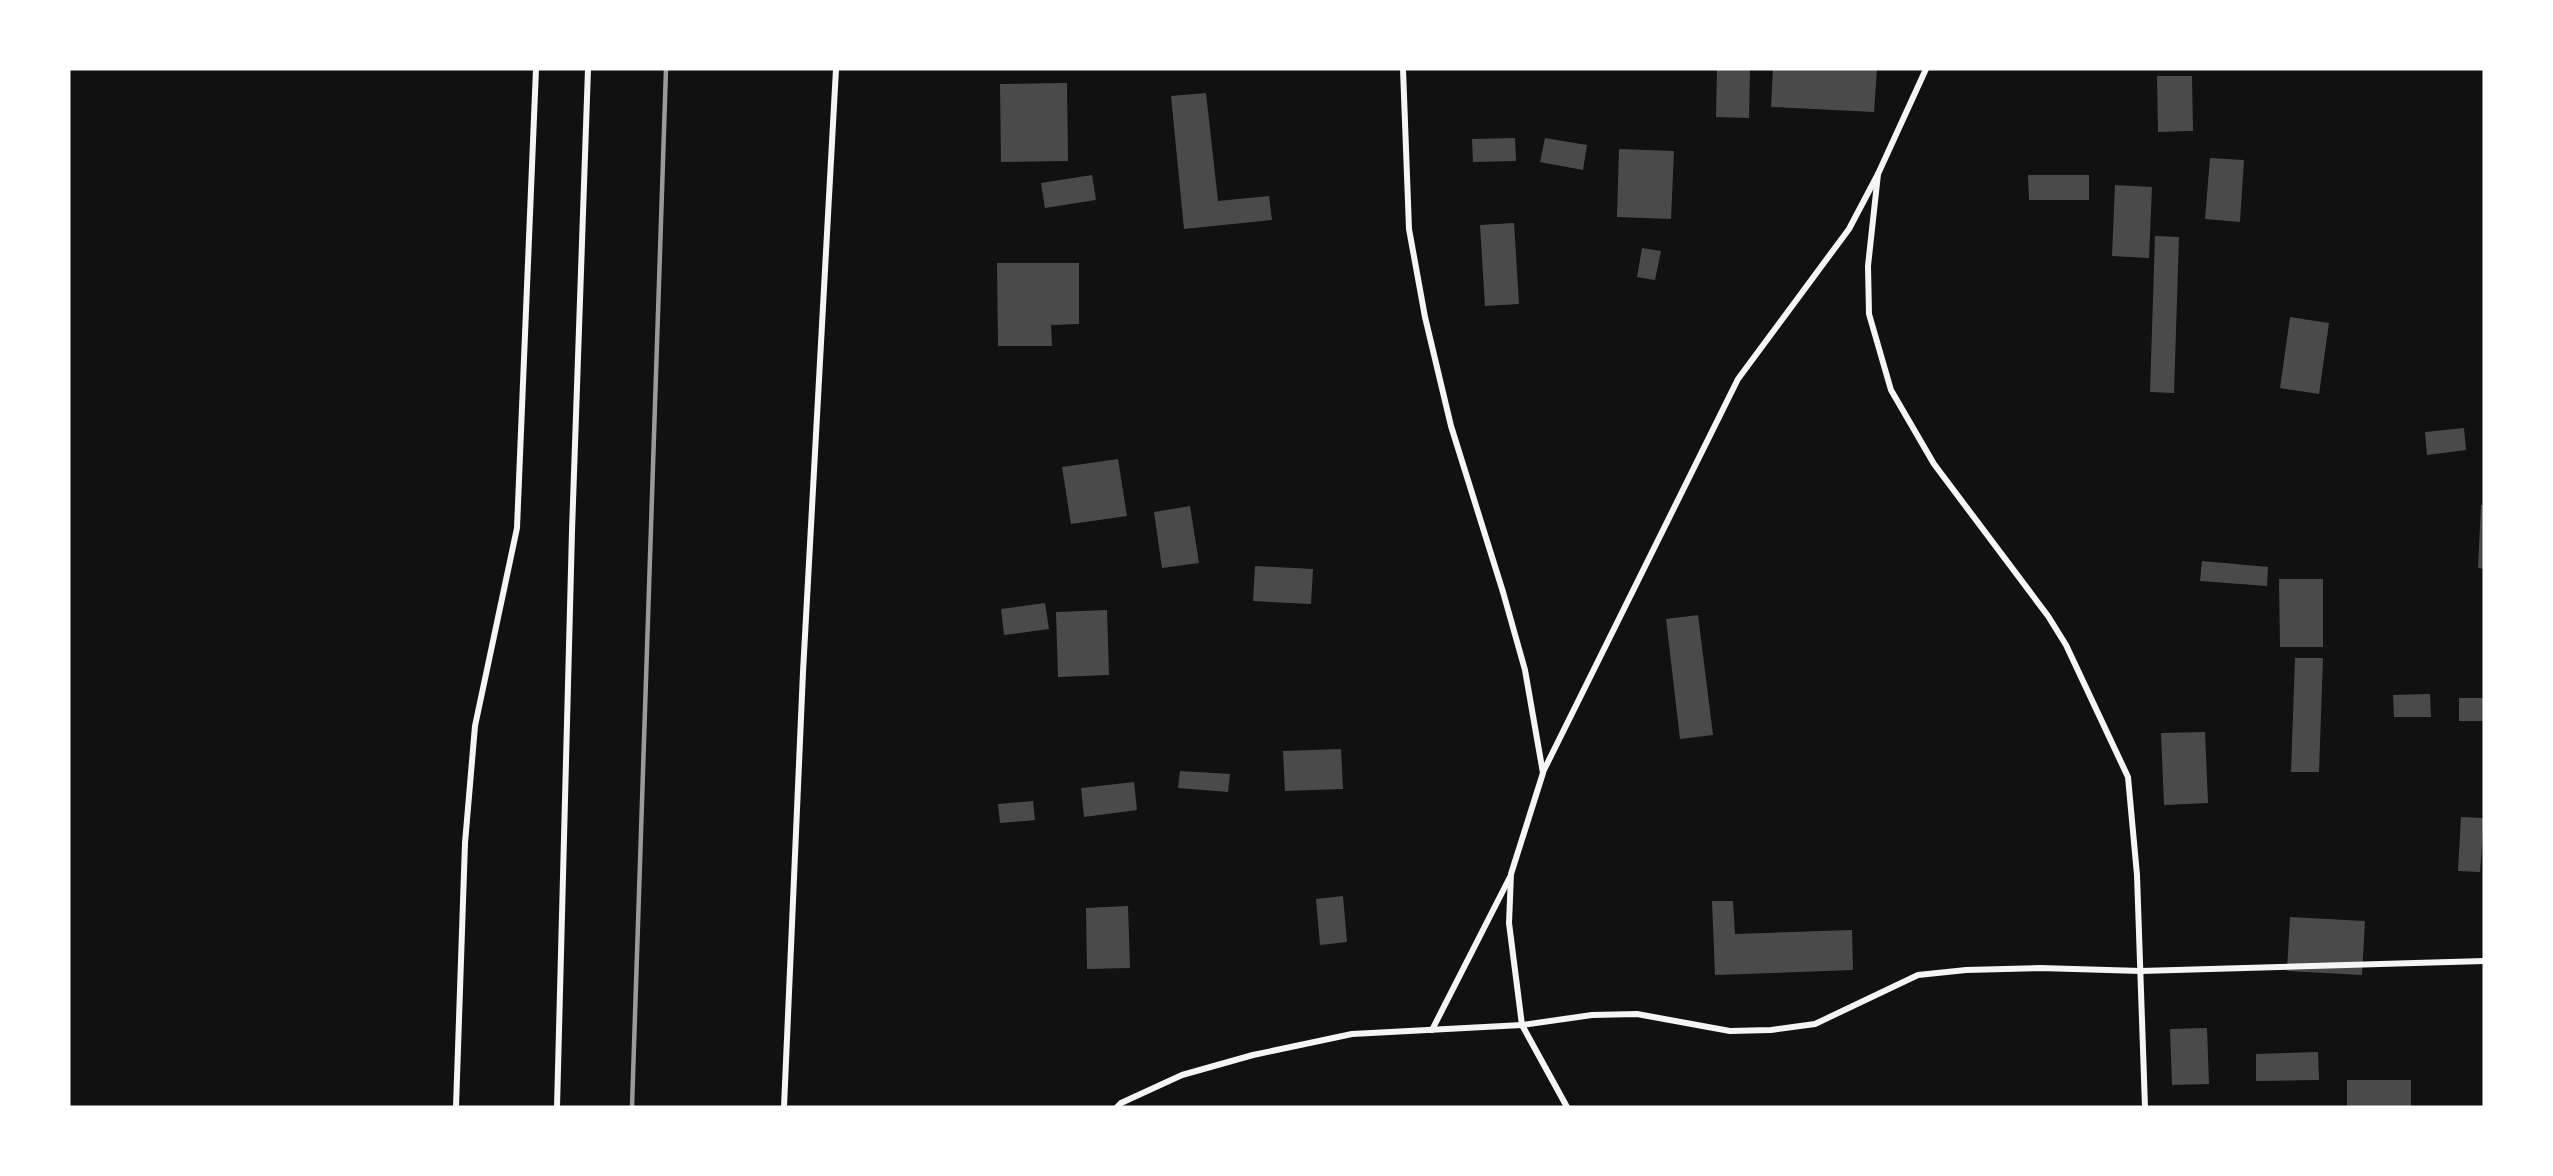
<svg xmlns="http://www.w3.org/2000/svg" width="2553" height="1176" viewBox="0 0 2553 1176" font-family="'DM Sans',sans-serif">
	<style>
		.building { fill: #4a4a4a }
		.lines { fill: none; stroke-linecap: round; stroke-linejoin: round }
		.minor { stroke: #f5f5f5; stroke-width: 6 }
		.rail { stroke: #9a9a9a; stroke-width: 4.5 }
	</style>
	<rect width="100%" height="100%" fill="#111"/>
	<!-- building -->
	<g class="building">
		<path d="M1717,69H1750L1749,118L1716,117Z"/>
		<path d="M1773,69H1877L1874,112L1771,107Z"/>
		<path d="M2157,76H2192L2193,131L2158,132Z"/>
		<path d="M1067,83L1068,161L1001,162L1000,84Z"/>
		<path d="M1206,93L1218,201L1269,196L1272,220L1184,229L1171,96Z"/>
		<path d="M1515,138L1516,161L1473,162L1472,139Z"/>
		<path d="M1545,138L1587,145L1583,170L1540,162Z"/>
		<path d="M1619,149L1674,151L1671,219L1617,217Z"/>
		<path d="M2210,158L2244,160L2240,222L2205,219Z"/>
		<path d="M1092,175L1096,200L1045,208L1041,183Z"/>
		<path d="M2028,175H2089V200H2029Z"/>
		<path d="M2115,185L2152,187L2149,258L2112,256Z"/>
		<path d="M1514,223L1519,304L1485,306L1480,225Z"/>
		<path d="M2155,236L2179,237L2174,393L2150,392Z"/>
		<path d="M1642,248L1661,251L1655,280L1637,277Z"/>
		<path d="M997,263H1079V324L1051,325L1052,346H998Z"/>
		<path d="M2290,317L2329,323L2319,394L2280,388Z"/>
		<path d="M2464,428L2466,450L2427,455L2425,432Z"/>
		<path d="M1118,459L1127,516L1071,524L1062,467Z"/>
		<path d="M2481,505H2484V569L2478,568Z"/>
		<path d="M1190,506L1199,563L1162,568L1154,512Z"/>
		<path d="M2202,561L2268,567L2267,586L2200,581Z"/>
		<path d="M1255,566L1313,569L1311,604L1253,601Z"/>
		<path d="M2279,579H2323V647H2280Z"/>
		<path d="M1045,603L1049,629L1004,635L1001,609Z"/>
		<path d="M1107,610L1109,675L1058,677L1056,612Z"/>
		<path d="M1698,615L1713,735L1680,739L1666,619Z"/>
		<path d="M2295,658H2323L2319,772H2291Z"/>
		<path d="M2430,694L2431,717H2394L2393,695Z"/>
		<rect x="2459" y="698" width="25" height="23"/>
		<path d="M2205,732L2208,803L2164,805L2161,733Z"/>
		<path d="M1341,749L1343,789L1285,791L1283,751Z"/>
		<path d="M1180,771L1230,774L1228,792L1178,788Z"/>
		<path d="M1134,782L1137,810L1084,817L1081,788Z"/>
		<path d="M1033,801L1035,820L1000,823L998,804Z"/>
		<path d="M2461,817L2484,818L2480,872L2458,871Z"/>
		<path d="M1343,896L1347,942L1320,945L1316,899Z"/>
		<path d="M1712,901H1733L1735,934L1852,930L1853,970L1715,975Z"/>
		<path d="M1128,906L1130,968L1087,969L1086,908Z"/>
		<path d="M2290,917L2365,921L2362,975L2287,971Z"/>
		<path d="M2207,1028L2209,1084L2172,1085L2170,1029Z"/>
		<path d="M2318,1052L2319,1080L2256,1081V1054Z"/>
		<rect x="2347" y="1080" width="64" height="26"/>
	</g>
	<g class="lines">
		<!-- minor -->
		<g class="minor">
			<path d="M1878,174L1868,266L1869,314L1891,390L1934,464L2048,616L2066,645L2128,777L2137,875L2145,1107"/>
			<path d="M1543,772L1738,379L1849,229L1878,174L1926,69"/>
			<path d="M1432,1030L1510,877"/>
			<path d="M456,1107L465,843L475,726L517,528L536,69"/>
			<path d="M557,1107L572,531L588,69"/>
			<path d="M784,1107L803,672L836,69"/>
			<path d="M1117,1107L1121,1103L1182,1075L1253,1055L1352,1034L1522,1025L1509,923L1511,874L1543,773L1525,670L1503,592L1451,426L1425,317L1409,229L1403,69"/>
			<path d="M1567,1107L1522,1025L1592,1015L1637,1014L1730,1031L1771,1030L1815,1024L1918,975L1966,970L2040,968L2141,971L2484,961"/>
		</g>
		<!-- rail -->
		<path class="rail" d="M632,1107L666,69"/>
	</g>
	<!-- border -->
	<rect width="2553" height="1176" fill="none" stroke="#ffffff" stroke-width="141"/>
</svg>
